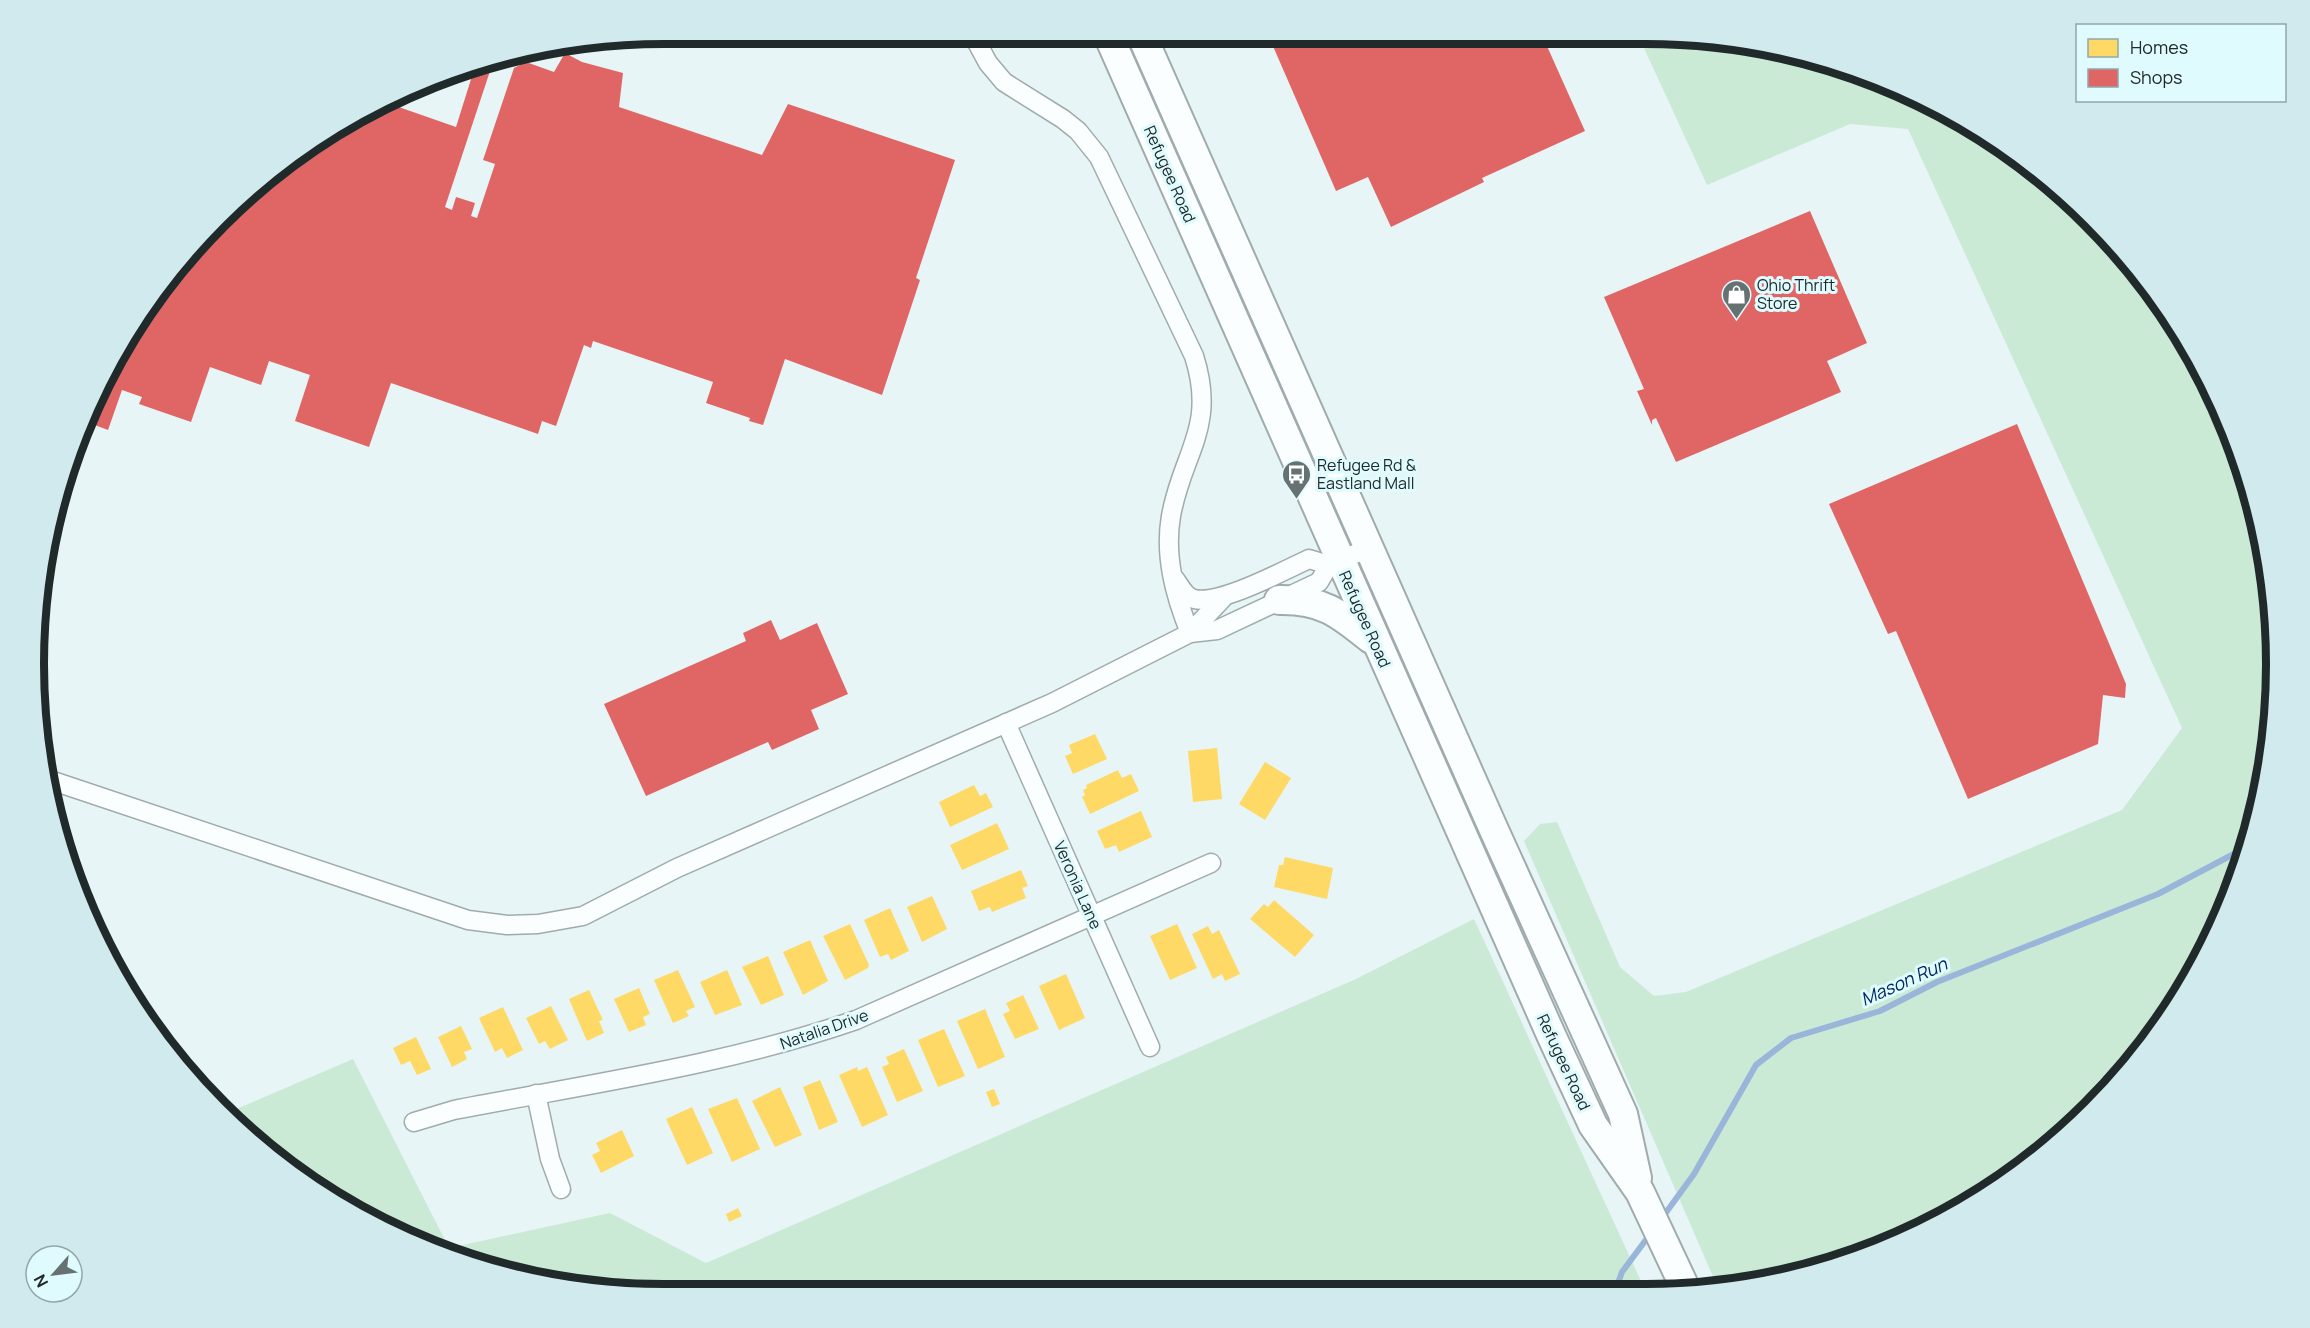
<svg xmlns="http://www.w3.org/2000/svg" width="2310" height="1328" viewBox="0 0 2310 1328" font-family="Manrope,sans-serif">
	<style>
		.green { fill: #caead6 }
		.homes { fill: #ffd966 }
		.shops { fill: #e06666 }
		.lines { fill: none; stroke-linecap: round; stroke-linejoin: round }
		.stream { stroke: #99b5da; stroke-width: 6 }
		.street-casing { stroke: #a0abac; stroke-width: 21 }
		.primary-casing { stroke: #a0abac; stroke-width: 32 }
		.street { stroke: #fbfefe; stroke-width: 18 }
		.primary { stroke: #fbfefe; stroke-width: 28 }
		.labels { text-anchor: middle; stroke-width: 6; stroke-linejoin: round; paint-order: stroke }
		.street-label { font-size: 16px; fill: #202a2b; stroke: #e0fbfe }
		.poi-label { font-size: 16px; fill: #202a2b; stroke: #e0fbfe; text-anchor: start }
		.water-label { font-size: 18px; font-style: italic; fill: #002865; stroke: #e0fbfe }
		.rim { fill: none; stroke: #202a2b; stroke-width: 8 }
	</style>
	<rect width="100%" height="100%" fill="#e7f5f7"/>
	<!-- green -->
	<g class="green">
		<path d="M1688,34L1849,66L1996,139L2092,218L2170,313L2229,422L2265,541L2277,664L2265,787L2229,905L2171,1014L2092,1110L1962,1210L1849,1262L1718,1288L1524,841L1540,824L1557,822L1620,967L1654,996L1686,992L2122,810L2182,728L1908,129L1850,124L1707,185L1638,35Z"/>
		<path d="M1474,919L1647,1294H622L461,1261L314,1189L248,1138L225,1114L353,1059L449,1248L610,1213L706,1263L1356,979Z"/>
	</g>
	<!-- homes -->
	<g class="homes">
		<path d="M1095,734L1107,759L1073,774L1065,756L1072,753L1069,745Z"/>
		<path d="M1217,748L1222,799L1193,802L1188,751Z"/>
		<path d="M1265,762L1291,778L1265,820L1239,804Z"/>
		<path d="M1118,770L1122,778L1131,774L1139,791L1090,814L1082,797L1085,795L1083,790L1087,788L1086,785Z"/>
		<path d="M974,785L980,796L986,793L993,807L950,827L939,802Z"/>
		<path d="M1141,811L1152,837L1119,852L1116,845L1105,849L1097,831Z"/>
		<path d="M997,823L1009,849L962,870L950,845Z"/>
		<path d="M1285,857L1333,868L1327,899L1274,887L1279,865H1283Z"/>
		<path d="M1021,870L1028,886L1022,888L1026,898L992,912L990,907L979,911L971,891Z"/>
		<path d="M932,896L947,929L922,942L907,907Z"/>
		<path d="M1274,900L1314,935L1295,957L1250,919L1264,904L1268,907Z"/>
		<path d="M890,908L909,951L891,960L888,954L880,957L864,920Z"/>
		<path d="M850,924L869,965L868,968L845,980L823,936Z"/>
		<path d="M1177,924L1197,968L1170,980L1150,936Z"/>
		<path d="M1208,926L1212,934L1219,930L1240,974L1225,981L1222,974L1213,979L1192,934Z"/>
		<path d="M810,940L828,981L803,995L783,952Z"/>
		<path d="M768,956L784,995L761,1005L742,967Z"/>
		<path d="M678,970L695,1007L686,1011L689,1016L673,1023L654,980Z"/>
		<path d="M727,970L742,1005L715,1015L700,982Z"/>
		<path d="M1066,974L1085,1018L1059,1030L1039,986Z"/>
		<path d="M639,988L650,1014L643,1017L646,1025L629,1032L614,999Z"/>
		<path d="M589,990L603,1020L599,1021L604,1033L587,1041L569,999Z"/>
		<path d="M1023,995L1039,1029L1015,1039L1003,1014L1010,1011L1006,1003Z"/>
		<path d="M551,1006L568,1040L550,1049L545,1041L539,1044L526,1018Z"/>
		<path d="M503,1007L523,1050L507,1058L502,1048L495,1052L479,1018Z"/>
		<path d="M985,1009L1005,1057L978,1069L957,1021Z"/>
		<path d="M461,1026L472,1049L464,1052L467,1059L452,1067L438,1037Z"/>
		<path d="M944,1029L965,1076L938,1087L918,1040Z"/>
		<path d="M416,1037L431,1069L417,1075L410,1061L401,1065L393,1048Z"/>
		<path d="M904,1049L923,1091L897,1102L882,1067L889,1064L886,1057Z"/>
		<path d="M857,1067L858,1071L867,1067L888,1115L862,1127L839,1075Z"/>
		<path d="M820,1080L838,1122L819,1130L803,1087Z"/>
		<path d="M780,1087L802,1135L775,1147L752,1101Z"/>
		<path d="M994,1089L1000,1104L992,1107L986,1092Z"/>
		<path d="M737,1098L760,1149L732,1162L708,1109Z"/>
		<path d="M692,1107L713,1153L687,1165L666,1119Z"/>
		<path d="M622,1130L634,1156L601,1173L592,1155L600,1151L596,1143Z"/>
		<path d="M738,1208L742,1216L729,1222L726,1214Z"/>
	</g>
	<!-- shops -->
	<g class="shops">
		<path d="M1542,35L1585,131L1482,178L1484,182L1391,227L1368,177L1336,191L1269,37Z"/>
		<path d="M565,53L582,62L623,73L619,107L762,155L788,104L955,160L916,278L920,280L882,395L785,359L763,425L749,421L750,418L706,403L713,382L593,341L591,348L584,345L556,426L542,421L538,434L391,383L369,447L295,421L310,375L269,361L261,385L210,367L191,422L139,404L142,397L122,390L108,430L84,421L98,385L140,313L218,218L280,163L392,95L396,97L393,105L456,127L472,76L454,70L494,59L445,207L452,210L456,197L475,203L471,216L477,218L495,164L483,160L514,68L526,62L554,72Z"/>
		<path d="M1810,211L1867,343L1827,361L1841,392L1676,462L1656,418L1652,420V425L1637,391L1644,389L1604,297Z"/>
		<path d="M2017,424L2126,684L2125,698L2103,695L2098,744L1968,799L1896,631L1888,634L1829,504Z"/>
		<path d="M771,620L780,640L817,623L848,694L811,710L819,729L772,750L768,742L646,796L604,704L746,641L743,633Z"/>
	</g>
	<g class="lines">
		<!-- stream -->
		<g class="stream">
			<path d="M1662,1218L1694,1174L1756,1065L1791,1038L1880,1011L1937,982L2158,894L2247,847"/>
			<path d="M1614,1294L1622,1272L1651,1233"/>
		</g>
		<defs>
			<g id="street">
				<path d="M974,37L988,63L1004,82L1063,119L1078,131L1099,157L1194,356C1217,428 1182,453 1171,516C1164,556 1175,596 1190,633"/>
				<path d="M1175,579C1180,586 1185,597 1194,599C1220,605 1283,571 1309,559L1329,565"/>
				<path d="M1190,633L1223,598"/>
				<path d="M1006,723L1150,1047"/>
				<path d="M44,778L468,920L507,925L538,924L583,916L677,868L1052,703L1190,633L1217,630L1319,582L1329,565L1369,548"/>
				<path d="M536,1094L550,1159L561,1189"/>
				<path d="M414,1122L454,1110C588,1084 726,1065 856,1020L1211,863"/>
			</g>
			<g id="primary">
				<path d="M1142,36L1494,830L1623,1114L1637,1178"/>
				<path d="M1109,37L1552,1037L1593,1125L1640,1192L1688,1294"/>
				<path d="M1279,600C1322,599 1339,613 1371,639"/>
			</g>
		</defs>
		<!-- street casing -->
		<use href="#street" class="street-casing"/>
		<!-- primary casing -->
		<use href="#primary" class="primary-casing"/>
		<!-- street -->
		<use href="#street" class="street"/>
		<!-- primary -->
		<use href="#primary" class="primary"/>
	</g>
	<!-- icons -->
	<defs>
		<symbol id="shop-pin" viewBox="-11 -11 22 30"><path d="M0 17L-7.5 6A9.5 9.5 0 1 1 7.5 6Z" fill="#667172" stroke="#e0fbfe"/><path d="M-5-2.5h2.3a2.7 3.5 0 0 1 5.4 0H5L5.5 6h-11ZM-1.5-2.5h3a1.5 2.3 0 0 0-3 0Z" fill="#fff"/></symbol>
		<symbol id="bus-pin" viewBox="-11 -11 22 30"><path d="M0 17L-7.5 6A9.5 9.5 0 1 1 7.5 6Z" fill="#667172" stroke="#e0fbfe"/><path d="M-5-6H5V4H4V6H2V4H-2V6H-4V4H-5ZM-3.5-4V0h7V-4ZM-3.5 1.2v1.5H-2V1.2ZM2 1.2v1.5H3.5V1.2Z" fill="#fff"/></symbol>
	</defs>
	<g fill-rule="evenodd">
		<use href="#shop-pin" x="1720" y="278" width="33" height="45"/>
		<use href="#bus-pin" x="1280" y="458" width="33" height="45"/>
	</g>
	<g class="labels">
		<!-- street labels -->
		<g class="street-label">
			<text transform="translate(1170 174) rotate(66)" y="6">Refugee Road</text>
			<text transform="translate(1365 619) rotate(66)" y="6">Refugee Road</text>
			<text transform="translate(1078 885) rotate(66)" y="6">Veronia Lane</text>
			<text transform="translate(824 1029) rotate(-19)" y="6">Natalia Drive</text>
			<text transform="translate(1564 1062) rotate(65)" y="6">Refugee Road</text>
		</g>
		<!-- poi labels -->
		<g class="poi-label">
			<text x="1757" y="291">Ohio Thrift<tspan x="1757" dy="18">Store</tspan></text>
			<text x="1317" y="471">Refugee Rd &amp;<tspan x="1317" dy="18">Eastland Mall</tspan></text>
		</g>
		<!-- water labels -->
		<g class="water-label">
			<text transform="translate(1904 982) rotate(-24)" y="6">Mason Run</text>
		</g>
	</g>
	<!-- crop -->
	<path d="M0 0H2310V1328H0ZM664 44H1646A620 620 0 0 1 2266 664V664A620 620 0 0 1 1646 1284H664A620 620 0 0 1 44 664V664A620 620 0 0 1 664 44Z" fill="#d1eaed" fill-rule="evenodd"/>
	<path class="rim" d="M664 44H1646A620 620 0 0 1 2266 664V664A620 620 0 0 1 1646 1284H664A620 620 0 0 1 44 664V664A620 620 0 0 1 664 44Z"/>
	<!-- legend -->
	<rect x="2076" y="24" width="210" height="78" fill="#e0fbfe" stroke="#93a7aa" stroke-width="1.5"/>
	<rect x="2088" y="39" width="30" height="18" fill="#ffd966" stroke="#93a7aa" stroke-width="1.5"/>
	<text x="2130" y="54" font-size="18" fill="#202a2b">Homes</text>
	<rect x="2088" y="69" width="30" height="18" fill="#e06666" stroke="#93a7aa" stroke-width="1.5"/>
	<text x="2130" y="84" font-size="18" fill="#202a2b">Shops</text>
	<!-- north arrow -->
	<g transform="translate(54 1274) rotate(242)"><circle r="28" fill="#e0fbfe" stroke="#93a7aa" stroke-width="1.5"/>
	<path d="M0-4.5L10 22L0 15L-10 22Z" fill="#667172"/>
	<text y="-9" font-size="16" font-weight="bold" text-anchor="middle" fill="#202a2b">N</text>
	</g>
</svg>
